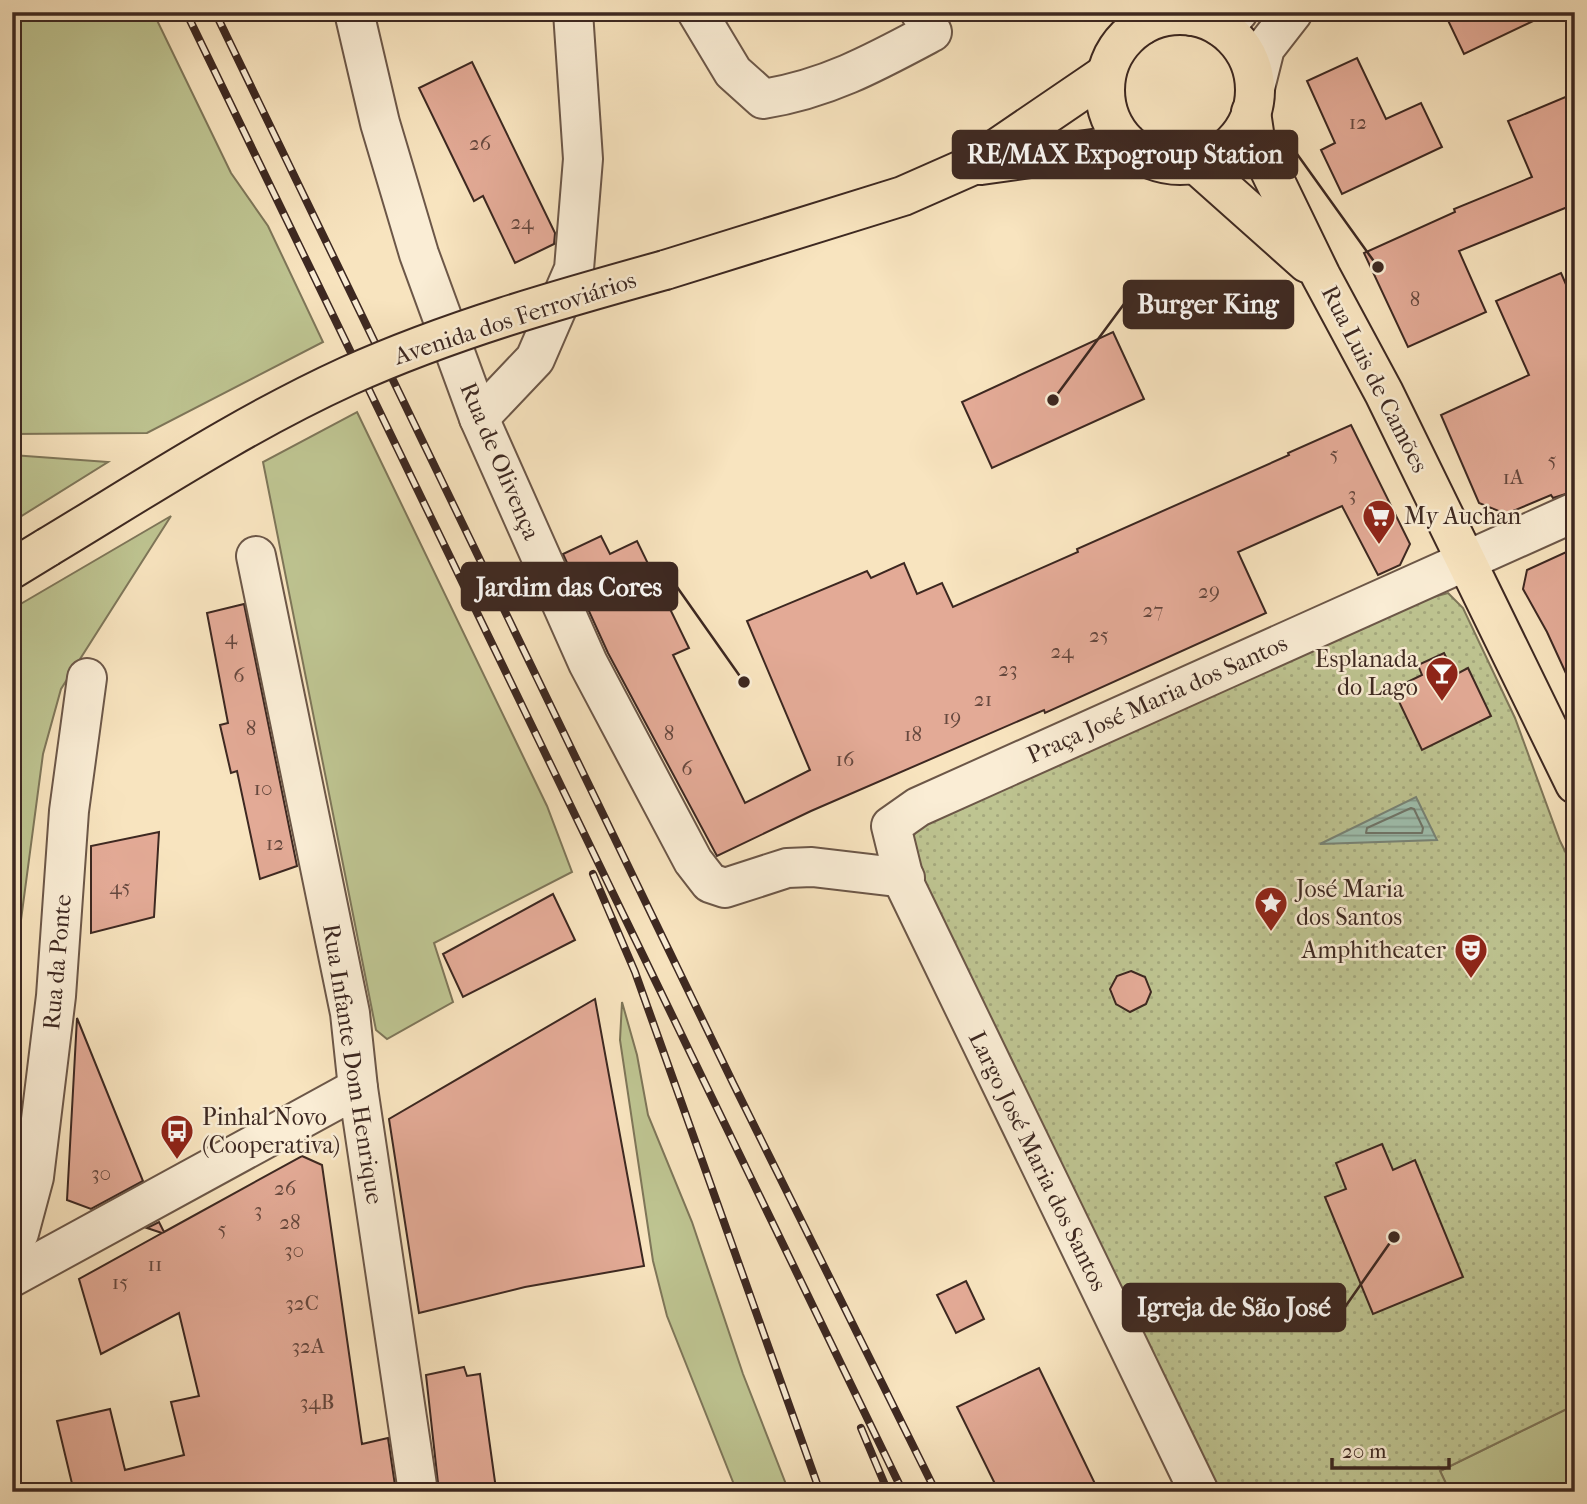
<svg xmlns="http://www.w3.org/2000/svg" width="1587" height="1504" viewBox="0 0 1587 1504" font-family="'IM FELL French Canon',serif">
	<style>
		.green { fill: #bec491; stroke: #7e7659; stroke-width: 2 }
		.park { fill: url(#park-dots); stroke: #7e7659; stroke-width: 2 }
		.water { fill: url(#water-rules); stroke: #778376; stroke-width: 2 }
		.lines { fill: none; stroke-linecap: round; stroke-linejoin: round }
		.shore { stroke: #6e7468; stroke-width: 2 }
		.building { fill: #e3aa96; stroke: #3d2821; stroke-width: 2 }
		.minor-casing { stroke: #6c5748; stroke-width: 42 }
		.tertiary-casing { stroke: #6c5748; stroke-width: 42 }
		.secondary-casing { stroke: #3d2821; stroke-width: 42 }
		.primary-casing { stroke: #3d2821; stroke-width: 42 }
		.minor { stroke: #faedd5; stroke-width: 38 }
		.tertiary { stroke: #faedd5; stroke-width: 38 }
		.secondary { stroke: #faedd5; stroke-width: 38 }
		.primary { stroke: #f8e4bf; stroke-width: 38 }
		.rail-casing { stroke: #3d2821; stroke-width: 8 }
		.rail { stroke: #faedd5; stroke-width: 5; stroke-dasharray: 16; stroke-linecap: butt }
		.primary-bridge-casing { stroke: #3d2821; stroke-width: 42; stroke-linecap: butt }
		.primary-bridge { stroke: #f8e4bf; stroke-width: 38 }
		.labels { text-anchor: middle; stroke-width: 5; stroke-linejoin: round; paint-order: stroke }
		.number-label { font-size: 21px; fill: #66483e }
		.street-label { font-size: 24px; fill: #3d2821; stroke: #faedd5 }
		.poi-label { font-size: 24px; fill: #3d2821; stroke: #faedd5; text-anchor: start }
		.leader { fill: none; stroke: #3d2821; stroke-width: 2.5 }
		.callout-dot { fill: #3d2821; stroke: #faedd5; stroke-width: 2.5 }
		.callout { fill: #3d2821; stroke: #3d2821; stroke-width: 2.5 }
		.callout-label { font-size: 26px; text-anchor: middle; font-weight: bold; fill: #fff }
	</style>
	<defs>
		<pattern id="park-dots" width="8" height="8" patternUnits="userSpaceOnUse" patternTransform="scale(1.75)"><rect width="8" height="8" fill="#bec491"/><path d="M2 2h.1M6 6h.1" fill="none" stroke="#a4a87d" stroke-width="1.8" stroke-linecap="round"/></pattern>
		<pattern id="water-rules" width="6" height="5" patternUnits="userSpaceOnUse" patternTransform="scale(1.75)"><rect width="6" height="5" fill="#9ebfae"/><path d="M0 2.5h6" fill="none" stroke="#829b8d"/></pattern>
	</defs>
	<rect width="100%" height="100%" fill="#f8e4bf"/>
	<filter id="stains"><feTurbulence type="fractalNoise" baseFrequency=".00286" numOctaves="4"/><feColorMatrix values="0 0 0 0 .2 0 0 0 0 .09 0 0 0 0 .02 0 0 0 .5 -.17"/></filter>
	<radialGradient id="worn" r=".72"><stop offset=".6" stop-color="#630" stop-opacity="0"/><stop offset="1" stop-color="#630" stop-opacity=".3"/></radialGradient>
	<!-- green -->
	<g class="green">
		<path d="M12,12H153L231,173L268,226L323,342L147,433L12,434Z"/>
		<path d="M357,412L547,806L572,872L434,943L453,1002L387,1039L376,1030L263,462Z"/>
		<path d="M12,455L108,462L12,522Z"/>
		<path d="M171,516L61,689L43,754L21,920L12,923V609Z"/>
		<path d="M622,1002L637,1055L648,1115L692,1222L743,1374L789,1492H737L667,1316L653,1261L620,1040Z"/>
		<path d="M1575,1405V1492H1450L1440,1471Z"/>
	</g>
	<!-- park -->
	<path class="park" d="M1448,593L1463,608L1515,718L1560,841L1575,871V1405L1440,1471L1450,1492H1220L914,864L912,841L919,822L1430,598Z"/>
	<!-- water -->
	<path class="water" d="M1416,797L1437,840L1320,844Z"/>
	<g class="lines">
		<!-- shore -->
		<path class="shore" d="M1411,808L1414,809L1423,828L1422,833H1366L1367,828Z"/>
	</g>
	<!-- building -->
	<g class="building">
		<path d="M1444,12H1552L1464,54Z"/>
		<path d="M1357,58L1386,119L1421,103L1442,147L1342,194L1321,150L1335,143L1307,81Z"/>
		<path d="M472,62L555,233L554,244L515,263L483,196L474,201L419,88Z"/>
		<path d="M1575,93V204L1459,251L1486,312L1408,347L1364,253L1455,212L1454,209L1532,177L1508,121Z"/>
		<path d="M1561,273L1575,305V491L1553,498L1551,495L1506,514L1479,503L1441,415L1529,375L1496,301Z"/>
		<path d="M1113,332L1144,399L992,468L962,402Z"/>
		<path d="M1351,425L1410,544L1400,565L1378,575L1342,506L1317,517L1238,552L1266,613L1045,713L1044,710L811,811L717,856L608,653L563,554L601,536L610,554L637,541L689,648L673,655L745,803L810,770L747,621L867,571L871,578L904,563L917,594L942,583L953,607L1078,552L1077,549L1289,455L1288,453Z"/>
		<path d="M1575,548V693L1547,632L1523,589L1527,570Z"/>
		<path d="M244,604L297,866L260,879L237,771L231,773L220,725L228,723L207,613Z"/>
		<path d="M1444,653L1455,675L1468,668L1491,716L1422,750L1393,689L1422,675L1418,665Z"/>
		<path d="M159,832L154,917L91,933V846Z"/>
		<path d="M553,894L575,940L463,997L443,954Z"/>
		<path d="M1131,971L1145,977L1151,992L1146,1004L1130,1012L1116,1004L1110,989L1117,976Z"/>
		<path d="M595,999L644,1266L525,1287L419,1313L389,1119Z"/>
		<path d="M77,1018L143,1181L91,1209L67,1200Z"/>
		<path d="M1382,1144L1393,1170L1415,1160L1463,1277L1373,1314L1325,1197L1346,1189L1336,1163Z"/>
		<path d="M302,1156L322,1165L362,1444L388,1438L396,1492H74L57,1421L110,1409L125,1470L184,1455L171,1402L199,1396L179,1313L101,1354L79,1279L162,1233L147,1228L159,1222L164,1232Z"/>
		<path d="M966,1281L984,1319L956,1333L937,1295Z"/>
		<path d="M464,1367L467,1376L480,1374L496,1489L478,1492H439L426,1375Z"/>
		<path d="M1039,1368L1099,1492H999L957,1407Z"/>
	</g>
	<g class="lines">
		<defs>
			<g id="minor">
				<path d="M354,12L380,123L419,254L479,418L588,663L693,861L710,883L725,888L787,868L812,867L905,878"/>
				<path d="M697,12L733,72L763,99C827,89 876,62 932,32L920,12"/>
				<path d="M1221,27L1238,12"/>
				<path d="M1255,88L1265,48L1293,12"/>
				<path d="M479,418L535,359L574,269L583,159L573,12"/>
				<path d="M256,556L350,1013L358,1088"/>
				<path d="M12,1243L19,1233L34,1177L56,996L69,811L87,678"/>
				<path d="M1199,1492L906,887L891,826L918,807L1575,512"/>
			</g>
			<path id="tertiary" d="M12,1277L358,1088L418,1492"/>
			<g id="secondary">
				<path d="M1141,12L1142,25"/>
				<path d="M1191,12L1192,16"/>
			</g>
			<g id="primary">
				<circle cx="1180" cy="90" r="75"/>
				<path d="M1251,112L1255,139L1273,177L1321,276L1384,393L1575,784"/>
				<path d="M1196,164L1307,263"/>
				<path d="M981,165L1128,144"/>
				<path d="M665,270L903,196L971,166L1106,74"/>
				<path d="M12,569L48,547"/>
			</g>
		</defs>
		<!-- minor casing -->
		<use href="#minor" class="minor-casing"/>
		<!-- tertiary casing -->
		<use href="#tertiary" class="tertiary-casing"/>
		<!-- secondary casing -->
		<use href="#secondary" class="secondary-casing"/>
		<!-- primary casing -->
		<use href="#primary" class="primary-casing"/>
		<!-- minor -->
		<use href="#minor" class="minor"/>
		<!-- tertiary -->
		<use href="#tertiary" class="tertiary"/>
		<!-- secondary -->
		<use href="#secondary" class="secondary"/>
		<!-- primary -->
		<use href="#primary" class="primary"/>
		<defs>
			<g id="rail">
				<path d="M186,12L903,1492"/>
				<path d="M215,12L733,1083L936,1492"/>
				<path d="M593,874L635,972L820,1492"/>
				<path d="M861,1428L888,1492"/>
			</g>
		</defs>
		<!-- rail casing -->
		<use href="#rail" class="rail-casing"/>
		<!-- rail -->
		<use href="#rail" class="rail"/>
		<defs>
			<path id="primary-bridge" d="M48,547C146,488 243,424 348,376C450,330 557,300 665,270"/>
		</defs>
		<!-- primary-bridge casing -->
		<use href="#primary-bridge" class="primary-bridge-casing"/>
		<!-- primary-bridge -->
		<use href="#primary-bridge" class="primary-bridge"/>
	</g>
	<!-- icons -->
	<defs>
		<symbol id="supermarket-pin" viewBox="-11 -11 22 30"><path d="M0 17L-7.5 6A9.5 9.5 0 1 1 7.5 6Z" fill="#8f2418" stroke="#faedd5"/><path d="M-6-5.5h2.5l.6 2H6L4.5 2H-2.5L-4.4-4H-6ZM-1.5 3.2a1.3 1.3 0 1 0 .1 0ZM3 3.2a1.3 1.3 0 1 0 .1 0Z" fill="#fff"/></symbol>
		<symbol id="bar-pin" viewBox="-11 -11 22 30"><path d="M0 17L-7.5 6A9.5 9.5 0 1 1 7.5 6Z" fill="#8f2418" stroke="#faedd5"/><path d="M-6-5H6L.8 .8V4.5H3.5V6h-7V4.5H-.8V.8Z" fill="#fff"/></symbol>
		<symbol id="sight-pin" viewBox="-11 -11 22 30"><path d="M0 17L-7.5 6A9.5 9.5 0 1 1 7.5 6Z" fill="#8f2418" stroke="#faedd5"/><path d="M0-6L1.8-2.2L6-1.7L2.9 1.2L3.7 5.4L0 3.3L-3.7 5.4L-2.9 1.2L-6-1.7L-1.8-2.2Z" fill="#fff"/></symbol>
		<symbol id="theatre-pin" viewBox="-11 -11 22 30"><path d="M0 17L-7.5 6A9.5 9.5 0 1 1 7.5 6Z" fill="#8f2418" stroke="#faedd5"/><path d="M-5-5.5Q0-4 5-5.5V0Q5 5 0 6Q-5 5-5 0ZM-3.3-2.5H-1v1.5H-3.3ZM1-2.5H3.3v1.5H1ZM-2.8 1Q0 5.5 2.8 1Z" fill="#fff"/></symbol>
		<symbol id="bus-pin" viewBox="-11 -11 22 30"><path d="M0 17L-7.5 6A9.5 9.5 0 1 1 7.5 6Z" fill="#8f2418" stroke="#faedd5"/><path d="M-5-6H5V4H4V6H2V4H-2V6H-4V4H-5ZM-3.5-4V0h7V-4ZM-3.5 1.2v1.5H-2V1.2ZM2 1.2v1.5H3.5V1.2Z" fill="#fff"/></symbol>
	</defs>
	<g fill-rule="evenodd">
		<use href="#supermarket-pin" x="1360" y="497" width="38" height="52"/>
		<use href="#bar-pin" x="1423" y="654" width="38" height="52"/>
		<use href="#sight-pin" x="1252" y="884" width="38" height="52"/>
		<use href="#theatre-pin" x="1452" y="931" width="38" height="52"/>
		<use href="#bus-pin" x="158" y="1112" width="38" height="52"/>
	</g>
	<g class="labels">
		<!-- number labels -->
		<g class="number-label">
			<text x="1358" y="129">12</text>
			<text x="480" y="150">26</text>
			<text x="522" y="229">24</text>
			<text x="1415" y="306">8</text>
			<text x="1334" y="461">5</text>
			<text x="1552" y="467">5</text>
			<text x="1513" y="484">1A</text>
			<text x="1352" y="501">3</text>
			<text x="1209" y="598">29</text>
			<text x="1153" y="617">27</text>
			<text x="1099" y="642">25</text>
			<text x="231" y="644">4</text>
			<text x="1062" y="658">24</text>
			<text x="1008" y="676">23</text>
			<text x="239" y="682">6</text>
			<text x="983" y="706">21</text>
			<text x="952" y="724">19</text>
			<text x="251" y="735">8</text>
			<text x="669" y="740">8</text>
			<text x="913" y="741">18</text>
			<text x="845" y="766">16</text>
			<text x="687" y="775">6</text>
			<text x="263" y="795">10</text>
			<text x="275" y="850">12</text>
			<text x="120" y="894">45</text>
			<text x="101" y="1180">30</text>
			<text x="285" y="1195">26</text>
			<text x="258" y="1217">3</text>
			<text x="290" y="1229">28</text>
			<text x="222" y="1236">5</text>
			<text x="294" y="1257">30</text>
			<text x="155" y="1271">11</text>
			<text x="120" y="1289">15</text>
			<text x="302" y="1310">32C</text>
			<text x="308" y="1353">32A</text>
			<text x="317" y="1409">34B</text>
		</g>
		<!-- street labels -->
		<g class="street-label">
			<text transform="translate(515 318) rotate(-18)" y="8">Avenida dos Ferroviários</text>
			<text transform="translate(1375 379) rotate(63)" y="8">Rua Luis de Camões</text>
			<text transform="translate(500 461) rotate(67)" y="8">Rua de Olivença</text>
			<text transform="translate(1157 699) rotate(-24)" y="8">Praça José Maria dos Santos</text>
			<text transform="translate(57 962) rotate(-85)" y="8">Rua da Ponte</text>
			<text transform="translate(353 1064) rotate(81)" y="8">Rua Infante Dom Henrique</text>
			<text transform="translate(1038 1161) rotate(64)" y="8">Largo José Maria dos Santos</text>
		</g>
		<!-- poi labels -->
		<g class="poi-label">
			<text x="1404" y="524">My Auchan</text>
			<text x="1418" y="667" text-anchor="end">Esplanada<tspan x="1418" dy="28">do Lago</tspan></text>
			<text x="1296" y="897">José Maria<tspan x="1296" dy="28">dos Santos</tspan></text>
			<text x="1446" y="958" text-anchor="end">Amphitheater</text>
			<text x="202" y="1125">Pinhal Novo<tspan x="202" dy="28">(Cooperativa)</tspan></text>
		</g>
	</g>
	<!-- callouts -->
	<path class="leader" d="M1378 267L1297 154M1053 400L1124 304M744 682L677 587M1394 1237L1345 1307"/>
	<g class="callout-dot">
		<circle cx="1378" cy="267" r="7"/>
		<circle cx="1053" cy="400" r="7"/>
		<circle cx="744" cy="682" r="7"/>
		<circle cx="1394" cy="1237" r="7"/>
	</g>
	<g class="callout">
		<rect x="953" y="131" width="344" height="47" rx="7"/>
		<rect x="1124" y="281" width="169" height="47" rx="7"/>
		<rect x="462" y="563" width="215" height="47" rx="7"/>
		<rect x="1123" y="1284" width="222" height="47" rx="7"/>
	</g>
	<g class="callout-label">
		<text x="1125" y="163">RE/MAX Expogroup Station</text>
		<text x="1208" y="313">Burger King</text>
		<text x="569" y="596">Jardim das Cores</text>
		<text x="1234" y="1316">Igreja de São José</text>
	</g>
	<!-- margin -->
	<rect width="1587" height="1504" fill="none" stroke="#f8e4bf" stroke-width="42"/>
	<rect x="14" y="14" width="1559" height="1476" fill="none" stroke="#3d2821" stroke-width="3.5"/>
	<rect x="21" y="21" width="1545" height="1462" fill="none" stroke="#3d2821" stroke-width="2"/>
	<!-- scale -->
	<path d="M1332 1458v10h117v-10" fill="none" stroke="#3d2821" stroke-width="3.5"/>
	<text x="1342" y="1458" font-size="21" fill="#3d2821" stroke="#faedd5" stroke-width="5" paint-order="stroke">20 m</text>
	<rect width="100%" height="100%" filter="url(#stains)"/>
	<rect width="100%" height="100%" fill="url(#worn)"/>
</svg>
